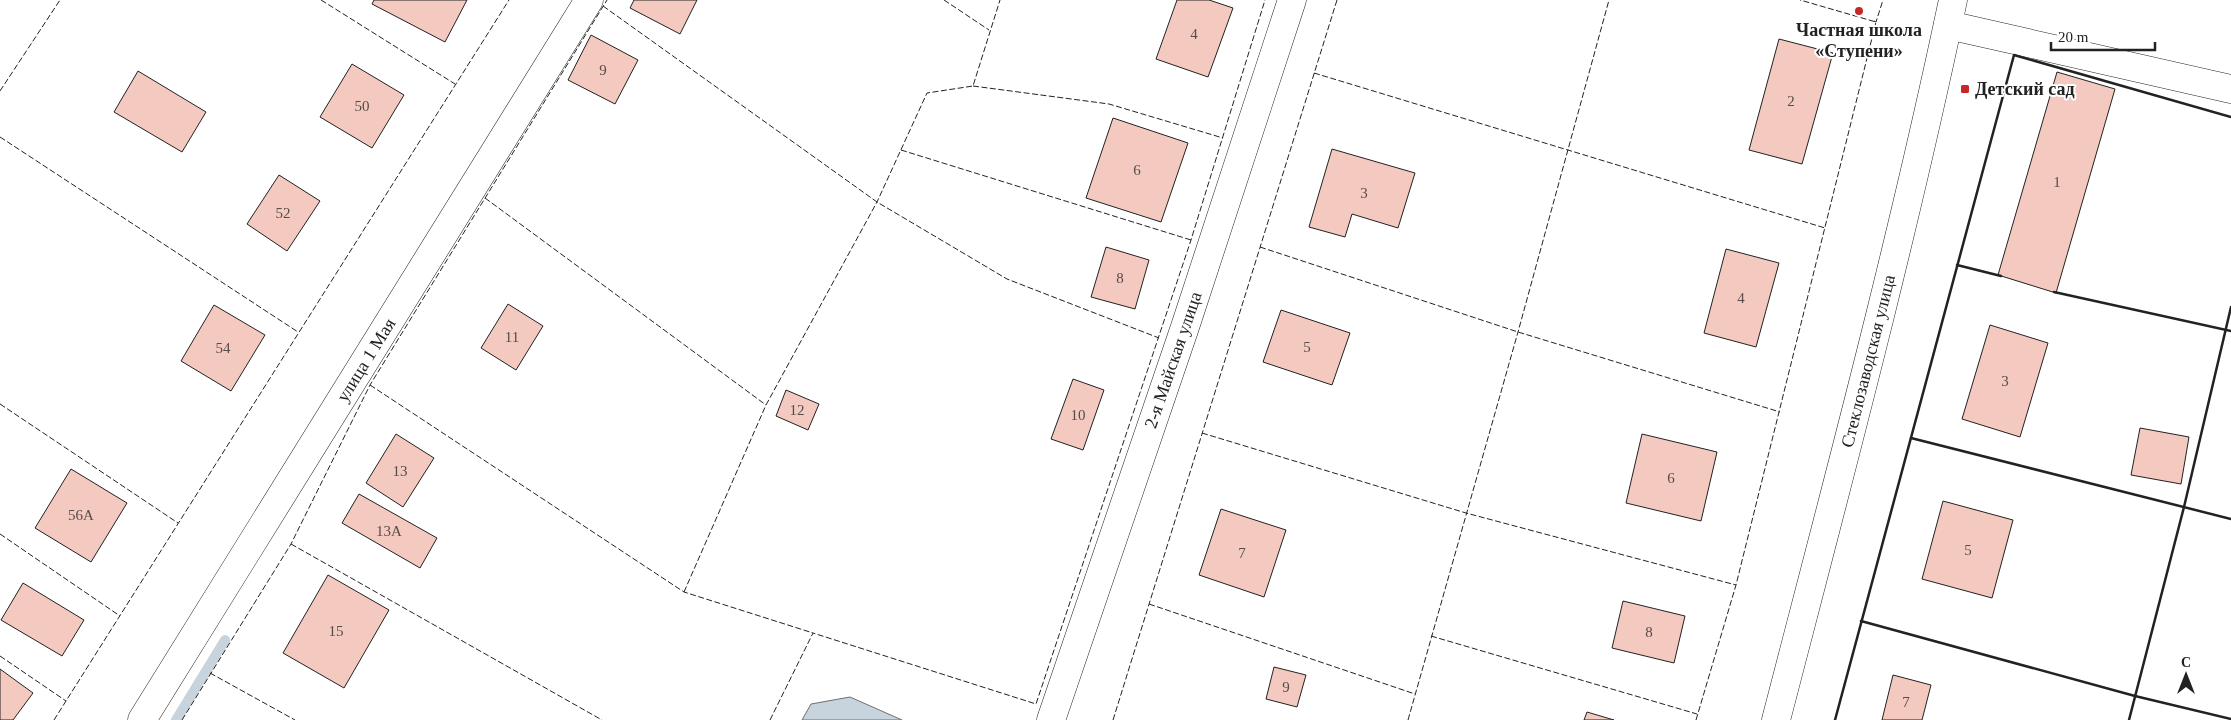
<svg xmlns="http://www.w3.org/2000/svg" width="2231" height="720" viewBox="0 0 2231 720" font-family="'Times New Roman',serif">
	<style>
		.water { fill: #c7d3dd; stroke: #6f6f6f }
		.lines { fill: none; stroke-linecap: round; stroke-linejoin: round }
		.stream { stroke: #c7d3dd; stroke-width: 10 }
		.building { fill: #f3c9c0; stroke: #222 }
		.minor-casing { stroke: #222; stroke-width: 29 }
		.minor { stroke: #fff; stroke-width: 28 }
		.fence { stroke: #222; stroke-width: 1; stroke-dasharray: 6 2.5; stroke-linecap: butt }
		.wall { stroke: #222; stroke-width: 2.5 }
		.poi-dot { fill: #c62828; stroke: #fff; stroke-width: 2 }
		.labels { text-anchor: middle; stroke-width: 4; stroke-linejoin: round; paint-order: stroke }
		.number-label { font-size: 15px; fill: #564c4a }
		.poi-label { font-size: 18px; font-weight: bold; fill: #222; stroke: #fff }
		.street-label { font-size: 18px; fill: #222; stroke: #fff }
	</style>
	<rect width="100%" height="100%" fill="#fff"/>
	<!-- water -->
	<path class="water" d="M850,697L902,720H802L811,704Z"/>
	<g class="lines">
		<!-- stream -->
		<path class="stream" d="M176,720L225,640"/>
	</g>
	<!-- building -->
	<g class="building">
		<path d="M374,0H467L445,42L372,4Z"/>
		<path d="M634,0H697L680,34L630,8Z"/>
		<path d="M1177,0H1209L1233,8L1208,77L1156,59Z"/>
		<path d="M591,35L638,60L615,104L568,80Z"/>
		<path d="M1779,39L1833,53L1802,164L1749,150Z"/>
		<path d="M352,64L404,95L372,148L320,117Z"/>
		<path d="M138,71L206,112L182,152L114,112Z"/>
		<path d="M2057,72L2115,89L2056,293L1998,275Z"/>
		<path d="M1113,118L1188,143L1161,222L1086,198Z"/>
		<path d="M1332,149L1415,173L1398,228L1352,214L1345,237L1309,227Z"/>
		<path d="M279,175L320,201L287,251L247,224Z"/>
		<path d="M1106,247L1149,260L1135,309L1091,297Z"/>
		<path d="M1726,249L1779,263L1756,347L1704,333Z"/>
		<path d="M508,304L543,326L516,370L481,348Z"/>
		<path d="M214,305L265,335L231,391L181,361Z"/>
		<path d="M1281,310L1350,333L1332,385L1263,362Z"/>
		<path d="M1990,325L2048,343L2020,437L1962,419Z"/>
		<path d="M1073,379L1104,390L1083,450L1051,439Z"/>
		<path d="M786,390L819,404L808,430L776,416Z"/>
		<path d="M2140,428L2189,437L2181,484L2131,475Z"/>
		<path d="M396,434L434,458L403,507L366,483Z"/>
		<path d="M1642,434L1717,452L1701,521L1626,503Z"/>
		<path d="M71,469L127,503L91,562L35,528Z"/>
		<path d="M359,494L437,538L420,568L342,523Z"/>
		<path d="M1943,501L2013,520L1992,598L1922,579Z"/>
		<path d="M1221,509L1286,530L1264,597L1199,575Z"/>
		<path d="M328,575L389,610L344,688L283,653Z"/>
		<path d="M23,583L84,620L62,656L1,620Z"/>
		<path d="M1623,601L1685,616L1674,663L1612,648Z"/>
		<path d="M1274,667L1306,675L1297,707L1266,699Z"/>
		<path d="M0,669L33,693L13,720H0Z"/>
		<path d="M1893,675L1931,685L1922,720H1882Z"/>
		<path d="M1587,712L1614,720H1584Z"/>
	</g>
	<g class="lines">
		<defs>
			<g id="minor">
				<path d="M1948,25L2231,89"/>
				<path d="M142,720L589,0"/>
				<path d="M1051,720L1185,327L1292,0"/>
				<path d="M1776,720C1838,481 1902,242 1953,0"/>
			</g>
		</defs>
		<!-- minor casing -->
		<use href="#minor" class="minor-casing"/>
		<!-- minor -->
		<use href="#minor" class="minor"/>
		<!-- fence -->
		<g class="fence">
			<path d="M321,0L455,84"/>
			<path d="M944,0L989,30"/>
			<path d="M603,6L877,202L1007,279L1159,338"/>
			<path d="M1874,21L1876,22L1883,0"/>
			<path d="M1314,73L1825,228"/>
			<path d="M973,86L1109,104L1223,138"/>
			<path d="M0,91L60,0"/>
			<path d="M0,137L298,332"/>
			<path d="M901,150L1191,240"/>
			<path d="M485,198L766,405"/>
			<path d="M1260,247L1518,332L1780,412"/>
			<path d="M370,385L684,592L813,633"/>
			<path d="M0,404L178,523"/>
			<path d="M1202,433L1466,513L1736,585"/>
			<path d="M0,534L120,616"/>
			<path d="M291,544L602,720"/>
			<path d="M684,592L766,405L877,202L927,93L973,86L1000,0"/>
			<path d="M1149,604L1415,694"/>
			<path d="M1431,636L1697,714"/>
			<path d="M0,656L66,701"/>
			<path d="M210,673L295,720"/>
			<path d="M54,720L509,0"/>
			<path d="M182,720L291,544L370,385L607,0"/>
			<path d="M770,720L813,633L1036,704L1191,240L1265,0"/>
			<path d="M1113,720L1337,0"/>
			<path d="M1408,720L1518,332L1609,0"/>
			<path d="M1696,720L1736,585L1876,22L1800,0"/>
		</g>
		<!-- wall -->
		<g class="wall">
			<path d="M1957,265L2001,276"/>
			<path d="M2054,292L2231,331"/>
			<path d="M1911,438L2231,519"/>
			<path d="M1861,621L2135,696L2231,719"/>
			<path d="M1835,720L2014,55L2231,117"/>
			<path d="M2129,720L2184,507L2231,307"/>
		</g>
	</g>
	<!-- markers -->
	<g class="poi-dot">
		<circle cx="1859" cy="11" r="5"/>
		<rect x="1960" y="84" width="10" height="10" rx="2.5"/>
	</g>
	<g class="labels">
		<!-- number labels -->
		<g class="number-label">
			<text x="1194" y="39">4</text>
			<text x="603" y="75">9</text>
			<text x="1791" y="106">2</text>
			<text x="362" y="111">50</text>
			<text x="1137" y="175">6</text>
			<text x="2057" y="187">1</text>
			<text x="1364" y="198">3</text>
			<text x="283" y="218">52</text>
			<text x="1120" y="283">8</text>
			<text x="1741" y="303">4</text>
			<text x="512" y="342">11</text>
			<text x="1307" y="352">5</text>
			<text x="223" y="353">54</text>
			<text x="2005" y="386">3</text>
			<text x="797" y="415">12</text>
			<text x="1078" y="420">10</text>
			<text x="400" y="476">13</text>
			<text x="1671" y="483">6</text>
			<text x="81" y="520">56А</text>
			<text x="389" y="536">13А</text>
			<text x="1968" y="555">5</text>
			<text x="1242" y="558">7</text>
			<text x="336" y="636">15</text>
			<text x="1649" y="637">8</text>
			<text x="1286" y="692">9</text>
			<text x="1906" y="707">7</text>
		</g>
		<!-- poi labels -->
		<g class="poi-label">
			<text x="1859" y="36">Частная школа<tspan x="1859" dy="21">«Ступени»</tspan></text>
			<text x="1975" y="95" text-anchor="start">Детский сад</text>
		</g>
		<!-- street labels -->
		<g class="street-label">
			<text transform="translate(366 360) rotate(-58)" y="6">улица 1 Мая</text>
			<text transform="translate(1173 360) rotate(-71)" y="6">2-я Майская улица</text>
			<text transform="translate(1868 361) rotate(-76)" y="6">Стеклозаводская улица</text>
		</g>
	</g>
	<!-- north arrow -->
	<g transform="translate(2186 675)" stroke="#ffffff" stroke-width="4" paint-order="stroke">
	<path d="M0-4L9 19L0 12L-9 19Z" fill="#222222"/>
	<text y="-8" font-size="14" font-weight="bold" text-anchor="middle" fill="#222222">С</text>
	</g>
	<!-- scale -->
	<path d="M2051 42v8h104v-8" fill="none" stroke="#222222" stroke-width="2.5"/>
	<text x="2058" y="42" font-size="15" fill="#222222" stroke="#ffffff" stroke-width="4" paint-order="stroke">20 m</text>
</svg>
